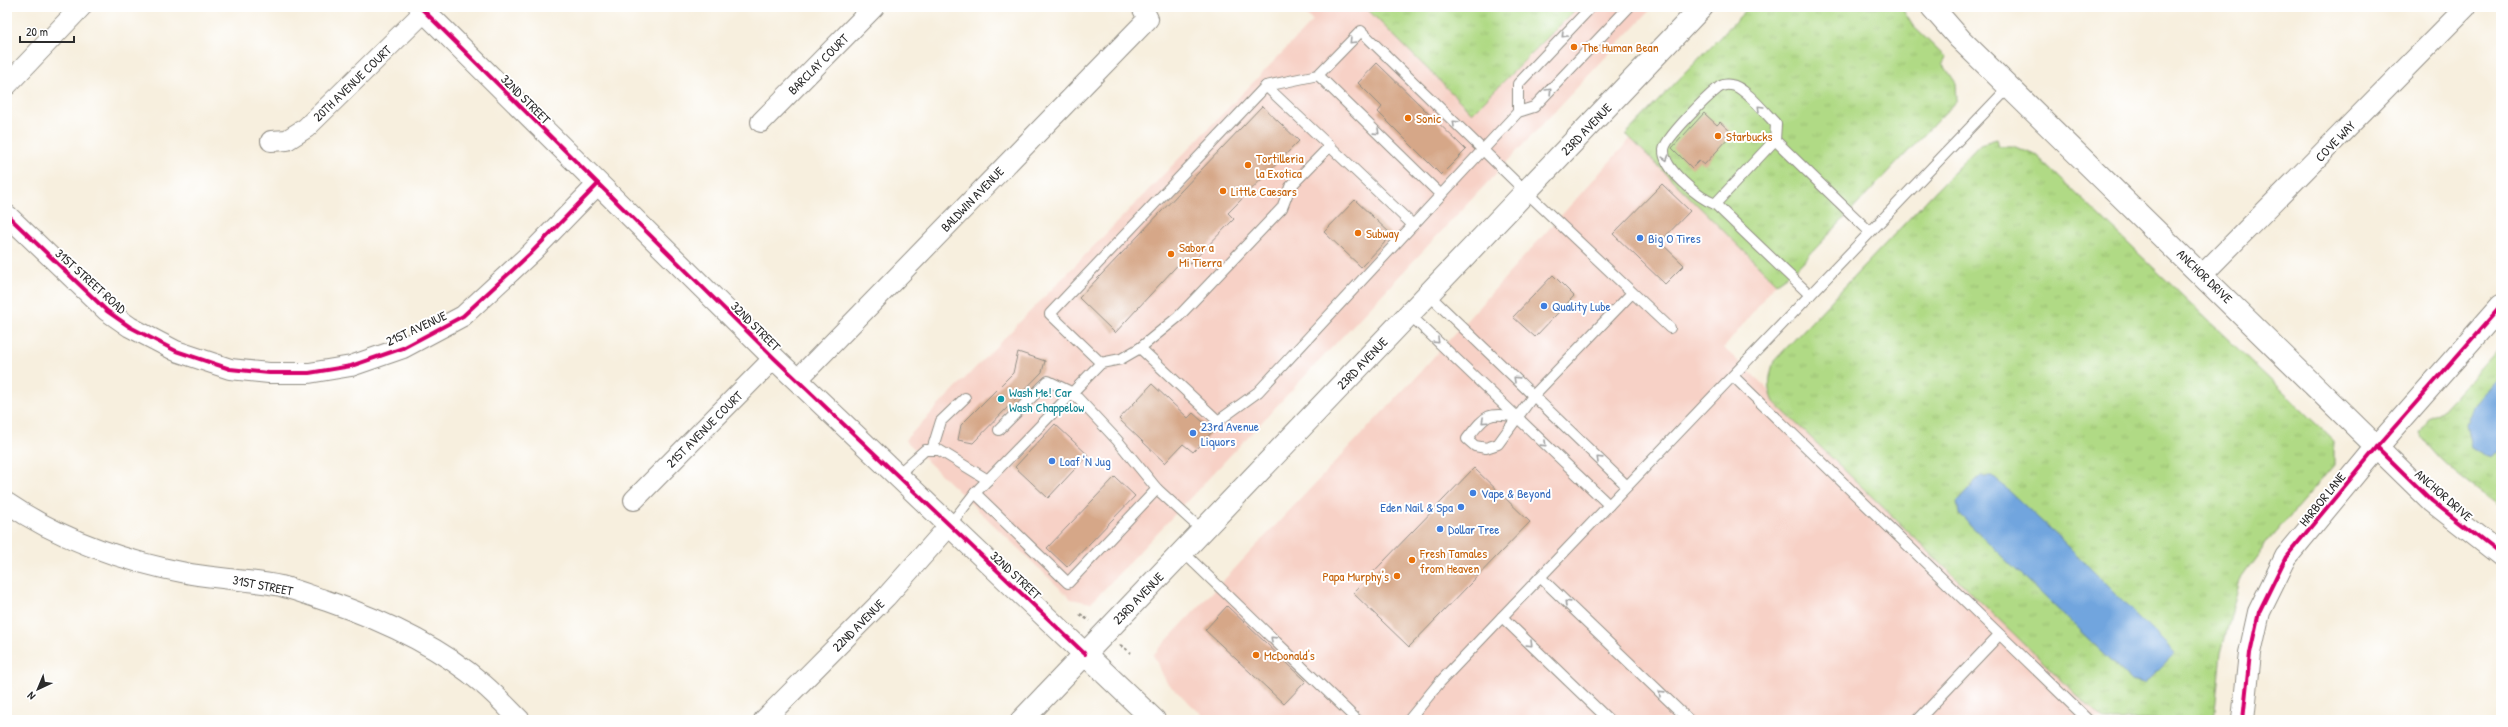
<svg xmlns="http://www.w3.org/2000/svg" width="2508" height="727" viewBox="0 0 2508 727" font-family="'Patrick Hand',sans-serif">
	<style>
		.built { fill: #f7d1c6 }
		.grass { fill: url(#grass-tufts); stroke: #6e8258 }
		.water { fill: #71a5de; stroke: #4e6884 }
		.building { fill: #d6a788 }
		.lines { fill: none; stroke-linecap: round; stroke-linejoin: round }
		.service-casing { stroke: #918d84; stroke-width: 12 }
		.minor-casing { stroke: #918d84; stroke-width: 22 }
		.tertiary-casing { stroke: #918d84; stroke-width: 24 }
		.secondary-casing { stroke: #918d84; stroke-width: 24 }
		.path { stroke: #918d84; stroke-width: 2.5; stroke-dasharray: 3 3; stroke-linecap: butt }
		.service { stroke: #fff; stroke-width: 10 }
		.minor { stroke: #fff; stroke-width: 20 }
		.tertiary { stroke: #fff; stroke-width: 22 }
		.secondary { stroke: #fff; stroke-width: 22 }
		.cycleway-casing { stroke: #fff; stroke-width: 6 }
		.cycleway { stroke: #d6006c; stroke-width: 4 }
		.oneway { stroke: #a0a0a0 }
		.food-dot { fill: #e8710a; stroke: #fff; stroke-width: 1.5 }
		.shop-dot { fill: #3f7fe0; stroke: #fff; stroke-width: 1.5 }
		.culture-dot { fill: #0f9aa8; stroke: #fff; stroke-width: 1.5 }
		.labels { text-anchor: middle; stroke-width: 4; stroke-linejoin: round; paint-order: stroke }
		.food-label { font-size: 13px; fill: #c56008; stroke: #fff; text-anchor: start }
		.street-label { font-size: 13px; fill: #2b2b2b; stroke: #fff }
		.shop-label { font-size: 13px; fill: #366cbe; stroke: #fff; text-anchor: start }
		.culture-label { font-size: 13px; fill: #0d838f; stroke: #fff; text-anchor: start }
	</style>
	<defs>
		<pattern id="grass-tufts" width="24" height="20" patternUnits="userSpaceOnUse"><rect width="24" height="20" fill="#b0da85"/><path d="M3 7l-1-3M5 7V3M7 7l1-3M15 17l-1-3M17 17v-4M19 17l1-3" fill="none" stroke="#98bb73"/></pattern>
	</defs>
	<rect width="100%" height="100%" fill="#fff"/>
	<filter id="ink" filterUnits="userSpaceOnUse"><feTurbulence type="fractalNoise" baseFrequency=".025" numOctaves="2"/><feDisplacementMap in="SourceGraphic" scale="8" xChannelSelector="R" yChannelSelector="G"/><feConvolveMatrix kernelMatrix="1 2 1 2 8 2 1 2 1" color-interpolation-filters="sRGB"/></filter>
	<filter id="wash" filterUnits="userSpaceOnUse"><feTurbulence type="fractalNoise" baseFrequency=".012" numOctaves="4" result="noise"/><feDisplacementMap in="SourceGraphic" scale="16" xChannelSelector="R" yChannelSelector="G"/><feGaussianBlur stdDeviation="0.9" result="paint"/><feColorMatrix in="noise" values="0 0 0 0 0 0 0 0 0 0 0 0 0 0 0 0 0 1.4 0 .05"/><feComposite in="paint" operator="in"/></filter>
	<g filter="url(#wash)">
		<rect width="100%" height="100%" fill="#f7efde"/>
		<!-- built -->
		<g class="built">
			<path d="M1299,7H1365L1472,113L1578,7H1653L1091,603L1071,599L905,440L1313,21Z"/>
			<path d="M1631,138L1776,283L1724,348L1768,389L1774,402L2103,720H1208L1167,683L1153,655L1412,381Z"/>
		</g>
		<!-- grass -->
		<g class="grass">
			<path d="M1365,7H1578L1472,113Z"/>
			<path d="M1749,7H1901L1913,26L1946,58L1943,64L1956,83L1957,100L1796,269L1776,283L1626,134Z"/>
			<path d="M1997,139L1999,146H2013L2037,156L2334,441V465L2268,541L2240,580L2221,653L2214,720H2103L1774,402C1767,387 1769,377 1774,361L1980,144Z"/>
			<path d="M2501,345V507C2472,486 2440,465 2420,434L2429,418L2441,411Z"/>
		</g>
		<!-- water -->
		<g class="water">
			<path d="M2501,374V450L2490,457L2472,447L2467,424L2474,406Z"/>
			<path d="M1981,476H1993L2067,545L2175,653L2145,683L2131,680L1959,514L1957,502Z"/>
		</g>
		<g id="blocks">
			<!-- building -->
			<g class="building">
				<path d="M1377,63L1466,150L1441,175L1378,112L1382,107L1358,83Z"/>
				<path d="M1262,106L1299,141L1228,213L1234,219L1190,264L1184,258L1115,333L1079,298Z"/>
				<path d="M1704,113L1717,125L1720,122L1730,131L1726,135L1729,138L1704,165L1699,161L1692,168L1672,148Z"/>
				<path d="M1662,184L1690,211L1660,242L1684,265L1665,284L1613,234Z"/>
				<path d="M1355,200L1392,235L1361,267L1324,232Z"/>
				<path d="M1553,275L1574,296L1535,337L1513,317Z"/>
				<path d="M1018,352L1045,361L1042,372L973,443L958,440L961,425L1013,373Z"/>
				<path d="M1152,384L1188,418L1193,413L1213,431L1193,452L1183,444L1165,463L1119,419Z"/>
				<path d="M1055,424L1088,455L1048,498L1015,467Z"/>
				<path d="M1474,468L1530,522L1409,647L1353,593Z"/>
				<path d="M1115,477L1135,496L1067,567L1047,548Z"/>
				<path d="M1227,606L1306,681L1284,704L1205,630Z"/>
			</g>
		</g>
	</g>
	<g filter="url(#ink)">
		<use href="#blocks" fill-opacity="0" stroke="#918d84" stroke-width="1"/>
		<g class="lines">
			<defs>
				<g id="service">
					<path d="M1266,86L1318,75"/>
					<path d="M1518,112V84L1591,7"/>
					<path d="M1441,195L1318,75L1361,31L1526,192L1670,328"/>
					<path d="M1715,204C1699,198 1663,169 1664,150C1664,139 1707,97 1717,89C1721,85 1726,84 1731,85C1744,86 1767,115 1776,124L1775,140"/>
					<path d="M1428,294L1627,486"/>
					<path d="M1810,295L1715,204L1775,140L1870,232"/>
					<path d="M1409,314L1609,505"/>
					<path d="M1140,348L1218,421L1258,392L1518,112L1534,107L1629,7"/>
					<path d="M1101,363L1050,314L1266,86L1413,225"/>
					<path d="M1733,376L2088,720"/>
					<path d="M1516,417C1487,411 1485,416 1467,439L1475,446L1486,448L1498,444L1533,396L1632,293"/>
					<path d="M999,430L1048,381L1073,393L1117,440L1157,489"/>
					<path d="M932,450L941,421L965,398"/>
					<path d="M896,476L925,450H939L988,480"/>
					<path d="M975,493L1068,583L1157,489L1203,531"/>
					<path d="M949,526L975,493L1101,363L1121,359L1140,348L1178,317L1282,208L1290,187L1329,147"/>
					<path d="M1183,552L1357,720"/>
					<path d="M1540,577L1689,720"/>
					<path d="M1502,617L1609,720"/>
					<path d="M1409,720L1440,682L1502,617L2010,86"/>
					<path d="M1918,720L1999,635"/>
				</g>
				<g id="minor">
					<path d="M7,85L81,7"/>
					<path d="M761,122L874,7"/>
					<path d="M271,141L287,140L306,128L424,12"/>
					<path d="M7,215L107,311L130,327L176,351L230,369L269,373H309L351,366L403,348L463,316L532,252L598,184"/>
					<path d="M2203,274L2466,7"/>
					<path d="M797,380L1148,19L1142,7"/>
					<path d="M634,500L774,358"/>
					<path d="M7,503C61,540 127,562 191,574C221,579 251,580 281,586C296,590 312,596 327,601C382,620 438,645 483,684C496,695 508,708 520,720"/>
					<path d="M764,720L886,597L949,526"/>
				</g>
				<g id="tertiary">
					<path d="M420,7L774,358L1154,720"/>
					<path d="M1932,7L1960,39L2432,501L2501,555"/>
					<path d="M2243,720L2250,653L2259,612L2286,557L2377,447L2501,306"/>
				</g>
				<path id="secondary" d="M1022,720L1702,7"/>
			</defs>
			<!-- service casing -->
			<use href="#service" class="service-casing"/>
			<!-- minor casing -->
			<use href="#minor" class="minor-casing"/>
			<!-- tertiary casing -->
			<use href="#tertiary" class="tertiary-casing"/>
			<!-- secondary casing -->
			<use href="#secondary" class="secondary-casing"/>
			<!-- path -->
			<g class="path">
				<path d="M1080,614L1090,621"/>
				<path d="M1120,645L1131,653"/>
			</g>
			<!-- service -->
			<use href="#service" class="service"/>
			<!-- minor -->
			<use href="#minor" class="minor"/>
			<!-- tertiary -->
			<use href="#tertiary" class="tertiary"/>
			<!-- secondary -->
			<use href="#secondary" class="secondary"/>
			<defs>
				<g id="cycleway">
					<path d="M420,7L774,358L1085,654"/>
					<path d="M7,215L107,311L130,327L176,351L230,369L269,373H309L351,366L403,348L463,316L532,252L598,184"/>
					<path d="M2377,447L2432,501L2501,555"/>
					<path d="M2243,720L2250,653L2259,612L2286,557L2377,447L2501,306"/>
				</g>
			</defs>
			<!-- cycleway casing -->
			<use href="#cycleway" class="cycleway-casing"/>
			<!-- cycleway -->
			<use href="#cycleway" class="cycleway"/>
		</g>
		<!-- one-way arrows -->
		<defs><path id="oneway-chevron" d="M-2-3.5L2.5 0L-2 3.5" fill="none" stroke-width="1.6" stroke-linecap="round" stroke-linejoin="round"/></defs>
		<g class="oneway">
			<use href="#oneway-chevron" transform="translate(1564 35) rotate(134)"/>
			<use href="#oneway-chevron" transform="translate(1352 41) rotate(134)"/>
			<use href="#oneway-chevron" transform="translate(1549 91) rotate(-46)"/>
			<use href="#oneway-chevron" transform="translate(1760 108) rotate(-135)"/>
			<use href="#oneway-chevron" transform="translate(1455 123) rotate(-136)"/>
			<use href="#oneway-chevron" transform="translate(1377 132) rotate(44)"/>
			<use href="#oneway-chevron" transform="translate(1666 158) rotate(73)"/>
			<use href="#oneway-chevron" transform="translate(1437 341) rotate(44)"/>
			<use href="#oneway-chevron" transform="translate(1516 379) rotate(-136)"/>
			<use href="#oneway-chevron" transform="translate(1484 421) rotate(138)"/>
			<use href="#oneway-chevron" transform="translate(1544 444) rotate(44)"/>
			<use href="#oneway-chevron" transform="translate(1599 459) rotate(-136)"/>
			<use href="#oneway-chevron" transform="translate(1567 603) rotate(-136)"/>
			<use href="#oneway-chevron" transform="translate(1273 639) rotate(-136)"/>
			<use href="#oneway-chevron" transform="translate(1530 644) rotate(44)"/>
			<use href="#oneway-chevron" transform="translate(1661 693) rotate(-136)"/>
		</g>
	</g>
	<!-- markers -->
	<g class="food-dot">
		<circle cx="1574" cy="47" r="4"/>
		<circle cx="1408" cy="118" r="4"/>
		<circle cx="1718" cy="136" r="4"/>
		<circle cx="1248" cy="165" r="4"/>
		<circle cx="1223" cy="191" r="4"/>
		<circle cx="1358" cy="233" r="4"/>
		<circle cx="1171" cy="254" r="4"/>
		<circle cx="1412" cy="560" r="4"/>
		<circle cx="1397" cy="576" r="4"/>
		<circle cx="1256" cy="655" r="4"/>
	</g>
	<g class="shop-dot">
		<circle cx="1640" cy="238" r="4"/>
		<circle cx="1544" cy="306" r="4"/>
		<circle cx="1193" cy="433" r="4"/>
		<circle cx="1052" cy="461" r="4"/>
		<circle cx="1473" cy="493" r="4"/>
		<circle cx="1461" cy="507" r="4"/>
		<circle cx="1440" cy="529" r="4"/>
	</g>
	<circle class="culture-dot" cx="1001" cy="399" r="4"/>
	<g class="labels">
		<!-- food labels -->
		<g class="food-label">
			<text x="1582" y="52">The Human Bean</text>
			<text x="1416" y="123">Sonic</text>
			<text x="1726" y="141">Starbucks</text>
			<text x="1256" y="163">Tortilleria<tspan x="1256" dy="15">la Exotica</tspan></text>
			<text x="1231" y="196">Little Caesars</text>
			<text x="1366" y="238">Subway</text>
			<text x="1179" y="252">Sabor a<tspan x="1179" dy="15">Mi Tierra</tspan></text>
			<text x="1420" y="558">Fresh Tamales<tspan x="1420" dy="15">from Heaven</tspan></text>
			<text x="1389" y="581" text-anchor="end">Papa Murphy's</text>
			<text x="1264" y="660">McDonald's</text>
		</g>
		<!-- street labels -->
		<g class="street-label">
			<text transform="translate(818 64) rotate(-45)" y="5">BARCLAY COURT</text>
			<text transform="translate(352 83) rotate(-44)" y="5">20TH AVENUE COURT</text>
			<text transform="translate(526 99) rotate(45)" y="5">32ND STREET</text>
			<text transform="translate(1586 129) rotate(-46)" y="5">23RD AVENUE</text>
			<text transform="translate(2335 141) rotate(-46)" y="5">COVE WAY</text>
			<text transform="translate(972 199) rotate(-46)" y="5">BALDWIN AVENUE</text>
			<text transform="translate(2205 276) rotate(44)" y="5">ANCHOR DRIVE</text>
			<text transform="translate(91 281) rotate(42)" y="5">31ST STREET ROAD</text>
			<text transform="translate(756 326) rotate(45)" y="5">32ND STREET</text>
			<text transform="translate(416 328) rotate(-25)" y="5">21ST AVENUE</text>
			<text transform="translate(1362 363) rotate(-46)" y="5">23RD AVENUE</text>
			<text transform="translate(704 429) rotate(-45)" y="5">21ST AVENUE COURT</text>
			<text transform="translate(2444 495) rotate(41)" y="5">ANCHOR DRIVE</text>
			<text transform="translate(2322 499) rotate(-51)" y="5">HARBOR LANE</text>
			<text transform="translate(1016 575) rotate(43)" y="5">32ND STREET</text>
			<text transform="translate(263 585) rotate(11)" y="5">31ST STREET</text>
			<text transform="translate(1138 598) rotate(-46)" y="5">23RD AVENUE</text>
			<text transform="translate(858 625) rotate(-45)" y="5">22ND AVENUE</text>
		</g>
		<!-- shop labels -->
		<g class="shop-label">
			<text x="1648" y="243">Big O Tires</text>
			<text x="1552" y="311">Quality Lube</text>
			<text x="1201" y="431">23rd Avenue<tspan x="1201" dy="15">Liquors</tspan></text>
			<text x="1060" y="466">Loaf 'N Jug</text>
			<text x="1481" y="498">Vape &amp; Beyond</text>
			<text x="1453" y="512" text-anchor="end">Eden Nail &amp; Spa</text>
			<text x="1448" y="534">Dollar Tree</text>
		</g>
		<!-- culture labels -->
		<g class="culture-label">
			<text x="1009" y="397">Wash Me! Car<tspan x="1009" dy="15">Wash Chappelow</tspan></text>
		</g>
	</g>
	<!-- margin -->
	<rect width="2508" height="727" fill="none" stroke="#fff" stroke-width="24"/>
	<!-- north arrow -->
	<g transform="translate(38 689) rotate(224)" stroke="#ffffff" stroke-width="3" paint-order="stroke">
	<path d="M0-3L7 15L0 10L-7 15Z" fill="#2b2b2b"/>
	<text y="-6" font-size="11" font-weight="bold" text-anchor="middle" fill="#2b2b2b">N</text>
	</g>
	<!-- scale -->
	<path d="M20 36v6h54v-6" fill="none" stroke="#2b2b2b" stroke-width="2"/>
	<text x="26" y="36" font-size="12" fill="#2b2b2b" stroke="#ffffff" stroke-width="3" paint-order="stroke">20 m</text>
</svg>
